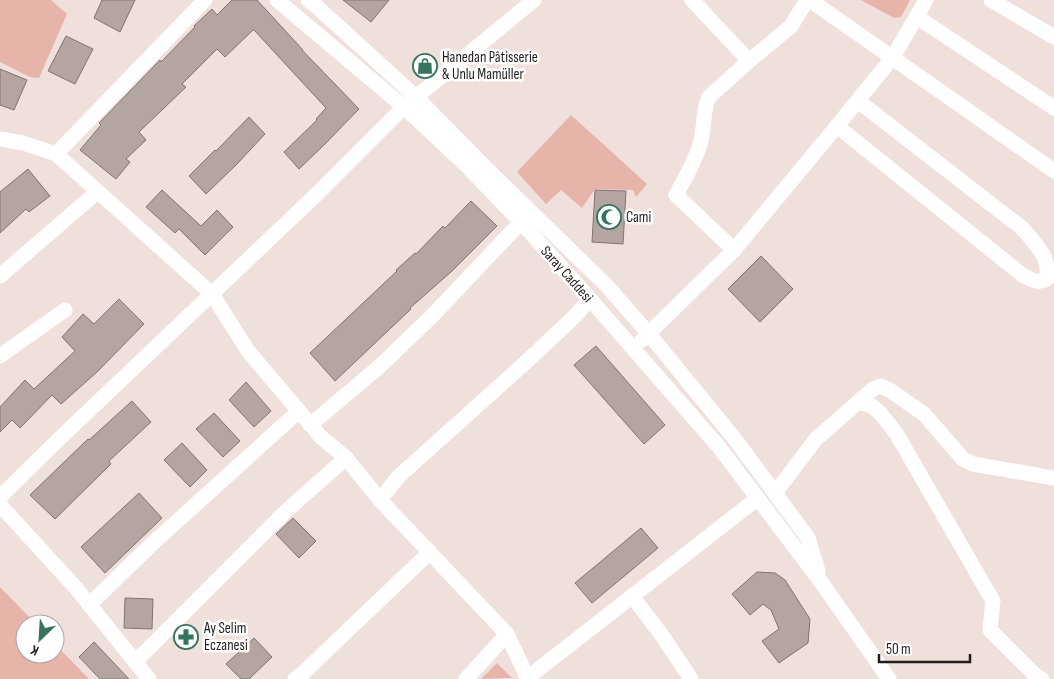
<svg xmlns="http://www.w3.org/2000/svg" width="1054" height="679" viewBox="0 0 1054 679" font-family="'Sofia Sans Condensed',sans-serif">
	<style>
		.green { fill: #e7b4aa }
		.building { fill: #b4a5a2; stroke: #817370 }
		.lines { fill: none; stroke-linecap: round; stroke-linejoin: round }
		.minor { stroke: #fff; stroke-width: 15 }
		.labels { text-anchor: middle; stroke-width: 5; stroke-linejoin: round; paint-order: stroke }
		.poi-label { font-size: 15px; fill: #221d1b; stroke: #fff; text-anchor: start }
		.street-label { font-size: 15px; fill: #221d1b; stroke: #fff }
	</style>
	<rect width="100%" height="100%" fill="#f0e0dc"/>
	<!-- green -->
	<g class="green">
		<path d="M0,0H51L67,14L39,78L30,77L0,62Z"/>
		<path d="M861,0H910L901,17L894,18Z"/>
		<path d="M571,115L647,184L636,197L633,190L595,189L582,208L561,190L546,204L517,172Z"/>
		<path d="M0,587L36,624H25V654H55V644L89,679H0Z"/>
		<path d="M497,663L512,678L481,679Z"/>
	</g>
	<!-- building -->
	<g class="building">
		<path d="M102,0H135L120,32L94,18Z"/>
		<path d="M232,0H257L303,50H302L359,109L325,144L299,169L284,152L317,120L316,119L326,108L254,30H253L225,57L217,49L182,84L186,87L139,132L146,140L126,159L130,162L116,179L80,150L101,125L99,123L160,60L161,62L195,27L194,26L212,9L217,15Z"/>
		<path d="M343,0H389L371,22Z"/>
		<path d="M66,36L93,49L75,84L48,71Z"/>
		<path d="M0,69L27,80L14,110L0,105Z"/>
		<path d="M249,117L265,134L237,164L206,194L189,176L215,150L216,151Z"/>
		<path d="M28,169L50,196L29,212L26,209L0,233V192Z"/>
		<path d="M162,190L201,226L217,210L233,227L205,255L179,229L175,233L146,207Z"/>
		<path d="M595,190L626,191L623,244L592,242Z"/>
		<path d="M471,201L497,226L452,271L410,308L411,309L335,381L310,353L397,271L396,270L415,253L416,254L443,226L445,228Z"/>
		<path d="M761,256L793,289L760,322L728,289Z"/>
		<path d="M119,299L144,324L97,372L61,404L52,395L20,428L12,420L0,432V407L25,380L34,389L75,351L62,337L83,314L94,324Z"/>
		<path d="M596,346L665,425L644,444L574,365Z"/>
		<path d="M246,382L271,411L254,427L229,400Z"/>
		<path d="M132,401L151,422L109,461L111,464L55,519L30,495L88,439L89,440Z"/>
		<path d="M214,413L240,441L223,457L196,429Z"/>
		<path d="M182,443L207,470L190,487L164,460Z"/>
		<path d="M139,493L162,518L105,573L81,547Z"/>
		<path d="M293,518L316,541L299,558L276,534Z"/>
		<path d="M641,528L658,548L592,603L575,583Z"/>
		<path d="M757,572L775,573L785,580L810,619L808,643L779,663L762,641L779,629L771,610L763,604L750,615L732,594Z"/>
		<path d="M125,598L153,599L152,629L124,628Z"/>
		<path d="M254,638L272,657L249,679H241L226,664Z"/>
		<path d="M94,642L129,679H100L79,657Z"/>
	</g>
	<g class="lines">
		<!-- minor -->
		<g class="minor">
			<path d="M277,0L404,107L466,165L521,222L590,299L719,447L821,582L889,679"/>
			<path d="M308,0L315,5L416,97L489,171L606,285L649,334L734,438L763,477L808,538L818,571"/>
			<path d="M692,0L749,61"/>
			<path d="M810,0L1054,171"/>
			<path d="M991,0L1054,37"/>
			<path d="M917,17L1054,108"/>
			<path d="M858,101L1022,228C1034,242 1054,261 1045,280"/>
			<path d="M837,126L1021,274C1036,283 1040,285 1054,273"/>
			<path d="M0,139L23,143L56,154L212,294L248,351L321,437L346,458L380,500L507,634L528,679"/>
			<path d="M56,154L205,0"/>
			<path d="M734,250L676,195C685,178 695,162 700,144C705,128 702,112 709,97L749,61L791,26L807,0"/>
			<path d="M0,276L97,192"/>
			<path d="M642,340L734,250L837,126L893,57L926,0"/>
			<path d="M0,356L65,310"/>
			<path d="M858,402L872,406L880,413L896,433L993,601L990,630L1035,675L1042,679"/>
			<path d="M310,425L379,367L433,315L521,222"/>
			<path d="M775,493L816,439L873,389L881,386L891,391L924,414L963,459L973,464L1054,478"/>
			<path d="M0,497L59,439L319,192L404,107L534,0"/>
			<path d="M380,500L398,477L525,363L575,316L590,299"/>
			<path d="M0,505L76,588L149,679"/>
			<path d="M632,596L661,634L691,679"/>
			<path d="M89,605L153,543L299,411"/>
			<path d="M135,662L285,512L346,458"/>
			<path d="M295,679L301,675L430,552"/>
			<path d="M466,679L507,634"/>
			<path d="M526,679L758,498"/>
		</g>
	</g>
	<!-- icons -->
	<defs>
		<symbol id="shop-ring" viewBox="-11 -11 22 22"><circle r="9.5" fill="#fff" stroke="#36745f" stroke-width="1.5"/><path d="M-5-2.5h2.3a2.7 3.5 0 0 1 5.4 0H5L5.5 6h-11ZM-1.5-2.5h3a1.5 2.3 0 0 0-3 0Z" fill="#36745f"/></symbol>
		<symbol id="mosque-ring" viewBox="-11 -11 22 22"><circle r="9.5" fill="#fff" stroke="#36745f" stroke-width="1.5"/><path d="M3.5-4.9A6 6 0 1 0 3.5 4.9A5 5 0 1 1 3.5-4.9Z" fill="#36745f"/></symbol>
		<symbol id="pharmacy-ring" viewBox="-11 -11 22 22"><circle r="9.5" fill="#fff" stroke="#36745f" stroke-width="1.5"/><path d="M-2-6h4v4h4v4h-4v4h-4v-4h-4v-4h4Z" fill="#36745f"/></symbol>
	</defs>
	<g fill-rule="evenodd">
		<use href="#shop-ring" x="411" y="52" width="28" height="28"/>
		<use href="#mosque-ring" x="595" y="203" width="28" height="28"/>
		<use href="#pharmacy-ring" x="172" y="623" width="28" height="28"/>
	</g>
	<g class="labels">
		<!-- poi labels -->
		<g class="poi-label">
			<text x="442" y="62">Hanedan Pâtisserie<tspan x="442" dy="17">&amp; Unlu Mamüller</tspan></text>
			<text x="626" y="222">Cami</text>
			<text x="204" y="633">Ay Selim<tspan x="204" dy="17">Eczanesi</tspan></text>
		</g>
		<!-- street labels -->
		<g class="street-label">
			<text transform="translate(567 274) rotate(48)" y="5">Saray Caddesi</text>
		</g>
	</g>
	<!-- north arrow -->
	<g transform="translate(40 639) rotate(205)"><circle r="24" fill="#ffffff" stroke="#a7a5a4"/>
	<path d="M0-4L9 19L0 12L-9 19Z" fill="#36745f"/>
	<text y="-8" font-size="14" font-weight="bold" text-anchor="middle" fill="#221d1b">K</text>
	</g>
	<!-- scale -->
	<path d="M879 654v8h91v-8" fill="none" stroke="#221d1b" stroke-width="2.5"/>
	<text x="886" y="654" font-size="15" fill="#221d1b" stroke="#ffffff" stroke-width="4" paint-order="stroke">50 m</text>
</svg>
